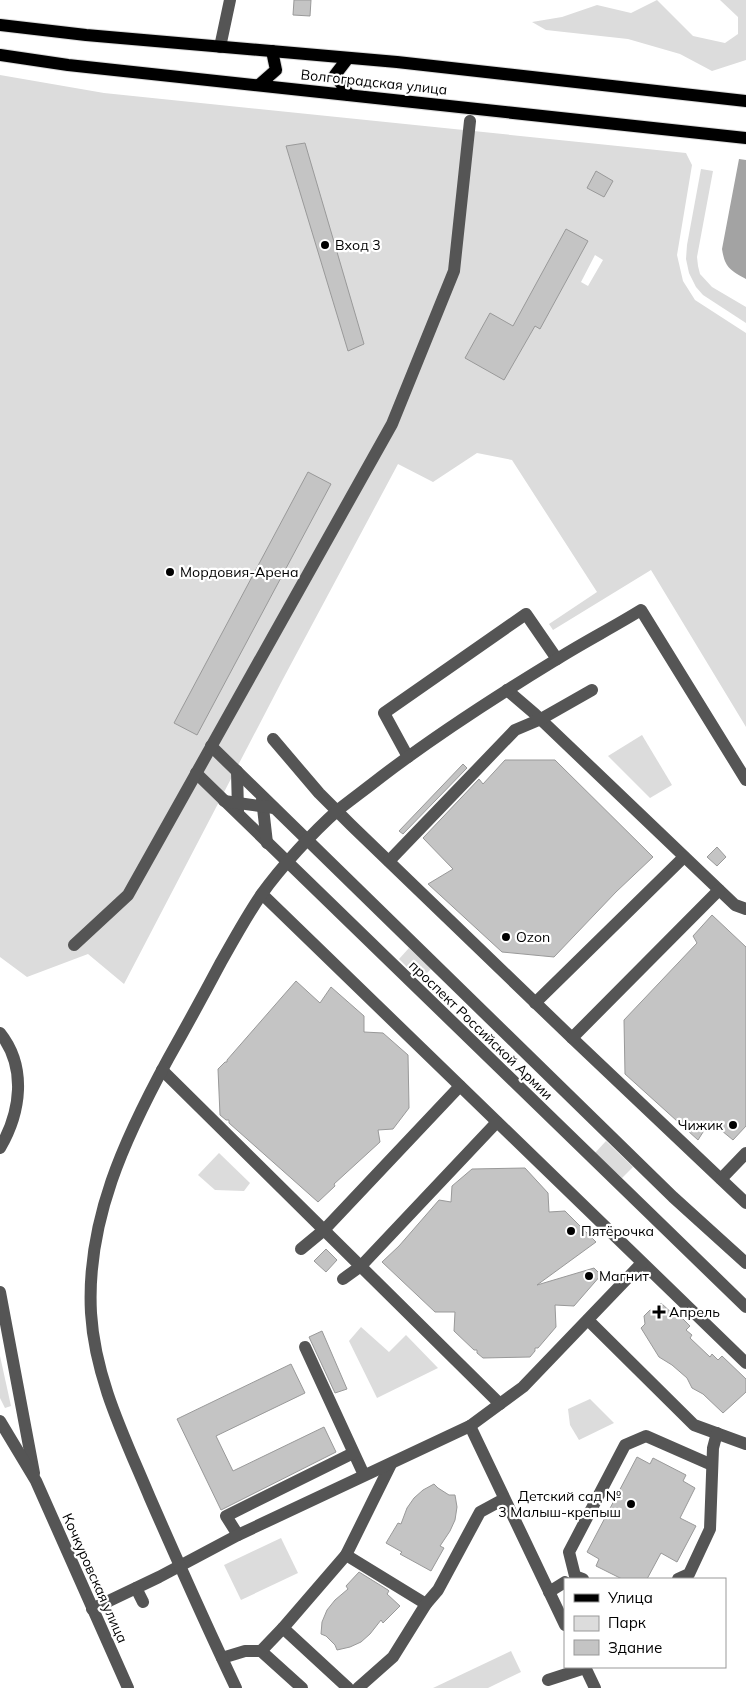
<svg xmlns="http://www.w3.org/2000/svg" width="746" height="1688" viewBox="0 0 746 1688" font-family="Mulish,sans-serif">
	<style>
		.green { fill: #dcdcdc; fill-rule: evenodd }
		.water { fill: #a3a3a3 }
		.building { fill: #c4c4c4; stroke: #999 }
		.lines { fill: none; stroke-linecap: round; stroke-linejoin: round }
		.major-casing { stroke: #dbdbdb; stroke-width: 14 }
		.minor { stroke: #555; stroke-width: 12 }
		.major { stroke: #000; stroke-width: 12 }
		.poi-dot { fill: #000; stroke: #fff; stroke-width: 2 }
		.labels { text-anchor: middle; stroke-width: 4.5; stroke-linejoin: round; paint-order: stroke }
		.street-label { font-size: 14px; fill: #000; stroke: #fff }
		.poi-label { font-size: 14px; fill: #000; stroke: #fff; text-anchor: start }
	</style>
	<rect width="100%" height="100%" fill="#fff"/>
	<!-- green -->
	<g class="green">
		<path d="M657,0L693,36L725,43L738,34V17L720,0H746V60L712,71L680,54L628,39L546,30L532,22L562,17L597,5L631,13Z"/>
		<path d="M0,75L104,93L686,153L692,165L677,255L683,281L695,300L746,333V727L651,570L553,630L549,624L597,592L512,460L477,453L433,482L398,464L283,679L124,984L88,954L27,977L0,957ZM595,255L603,260L588,286L581,282Z"/>
		<path d="M701,169L713,171L697,257L698,266L700,274L712,287L746,307V323L703,295L696,287L689,273L686,259L687,245Z"/>
		<path d="M642,735L672,785L650,798L608,756Z"/>
		<path d="M409,948L431,969L420,980L399,959Z"/>
		<path d="M606,1141L633,1167L622,1178L595,1153Z"/>
		<path d="M219,1153L250,1183L244,1191L215,1190L198,1175Z"/>
		<path d="M361,1327L389,1352L406,1335L438,1368L377,1398L349,1341Z"/>
		<path d="M0,1356L11,1406L5,1408L0,1398Z"/>
		<path d="M590,1399L614,1423L579,1440L570,1425L568,1409Z"/>
		<path d="M281,1538L298,1573L241,1600L224,1565Z"/>
		<path d="M511,1651L521,1672L488,1688H433Z"/>
	</g>
	<!-- water -->
	<path class="water" d="M739,159L746,160V279C730,270 725,268 722,249Z"/>
	<!-- building -->
	<g class="building">
		<path d="M294,0H311L310,16L293,15Z"/>
		<path d="M305,143L364,344L348,351L286,146Z"/>
		<path d="M596,171L613,181L604,197L587,188Z"/>
		<path d="M566,229L588,241L540,329L535,326L504,380L465,358L490,313L513,326Z"/>
		<path d="M308,472L331,484L197,735L174,723Z"/>
		<path d="M505,760H555L653,857L616,892L554,957L502,952L428,884L453,869L423,838L479,779L483,784Z"/>
		<path d="M463,764L467,768L403,834L399,831Z"/>
		<path d="M717,847L726,857L717,866L707,857Z"/>
		<path d="M712,915L746,947V1126L733,1140L710,1121L698,1140L625,1074L624,1020L697,943L693,936Z"/>
		<path d="M296,981L320,1003L331,987L364,1016V1032L383,1033L408,1055L409,1108L393,1129L378,1130L380,1142L334,1184L335,1186L318,1202L229,1123V1120H226L220,1115L218,1069L225,1062H227V1060Z"/>
		<path d="M525,1168L548,1193L549,1212L565,1211L596,1242L537,1285L594,1268L601,1275L574,1306L555,1305L556,1327L538,1348H535V1351L530,1357L483,1358L477,1353V1350H474L454,1331L455,1312H435L382,1262L399,1246L439,1200L451,1202L452,1186L472,1169Z"/>
		<path d="M326,1249L337,1260L326,1272L314,1261Z"/>
		<path d="M661,1303L675,1316L677,1313L690,1326L686,1330L692,1335L690,1338L710,1357L712,1354L718,1360L722,1356L746,1379V1392L723,1413L703,1394L692,1388L687,1378L672,1365L659,1357L641,1328L645,1324L644,1316L650,1310H655Z"/>
		<path d="M322,1331L347,1389L335,1393L309,1337Z"/>
		<path d="M291,1364L305,1393L216,1436L233,1471L324,1427L336,1452L221,1510L177,1419Z"/>
		<path d="M637,1457L650,1464L653,1458L686,1475L683,1481L695,1488L680,1518L696,1526L677,1562L661,1553L647,1579H622L596,1566L599,1559L587,1552Z"/>
		<path d="M434,1484L438,1488L449,1495H455L457,1507L455,1520L450,1531L440,1546L444,1548L431,1571L400,1554L402,1552L386,1543L398,1523L401,1524L407,1508L414,1498L423,1490Z"/>
		<path d="M359,1572L388,1590L389,1591L387,1594L400,1606L383,1623L381,1620L370,1634L361,1642L350,1647L337,1650L335,1645L326,1636L321,1634L322,1622L327,1610L335,1600L348,1589L346,1586Z"/>
	</g>
	<g class="lines">
		<defs>
			<g id="major">
				<path d="M0,25L86,35L397,62L746,101"/>
				<path d="M0,55L68,65L746,138"/>
				<path d="M348,58L335,75L349,95"/>
				<path d="M259,85L276,70L272,51"/>
			</g>
		</defs>
		<!-- major casing -->
		<use href="#major" class="major-casing"/>
		<!-- minor -->
		<g class="minor">
			<path d="M220,47L230,0"/>
			<path d="M507,690L535,714L735,905L746,909"/>
			<path d="M273,739L319,793L351,825L572,1038L746,1203"/>
			<path d="M211,746L673,1197L746,1263"/>
			<path d="M408,757L384,713L526,614L557,659"/>
			<path d="M237,771L238,811"/>
			<path d="M196,773L746,1307"/>
			<path d="M262,799L267,843"/>
			<path d="M224,801L274,808"/>
			<path d="M389,861L515,730L541,719L592,690"/>
			<path d="M262,894L746,1363"/>
			<path d="M74,945L128,895L392,424L454,271L470,121"/>
			<path d="M535,1003L684,857"/>
			<path d="M0,1033C27,1067 21,1112 0,1148"/>
			<path d="M572,1038L719,890"/>
			<path d="M162,1070L500,1404"/>
			<path d="M721,1179L746,1153"/>
			<path d="M301,1249L324,1230L460,1086"/>
			<path d="M343,1279L361,1266L497,1122"/>
			<path d="M0,1292L34,1473"/>
			<path d="M588,1320L694,1425L746,1444"/>
			<path d="M305,1347L364,1475"/>
			<path d="M0,1421L36,1481L128,1688"/>
			<path d="M470,1426L565,1625"/>
			<path d="M238,1535L226,1516L353,1453"/>
			<path d="M346,1555L391,1464"/>
			<path d="M583,1579L575,1576L569,1552L625,1445L646,1436L712,1465"/>
			<path d="M678,1579L689,1574L710,1529L713,1448L717,1433"/>
			<path d="M136,1588L143,1602"/>
			<path d="M549,1592L565,1582"/>
			<path d="M92,1609L159,1577L238,1535L470,1426L523,1387L642,1263"/>
			<path d="M283,1628L348,1688"/>
			<path d="M261,1651L302,1688"/>
			<path d="M222,1658L245,1651H261L283,1628L346,1555L426,1604"/>
			<path d="M585,1667L595,1688"/>
			<path d="M548,1680L585,1668"/>
			<path d="M236,1688C206,1625 178,1562 150,1498C125,1438 95,1379 91,1313C86,1221 125,1138 168,1059C186,1027 203,996 220,964C233,941 246,917 261,895C281,867 313,832 338,810C352,799 367,788 381,777C436,735 495,697 554,661C582,643 612,628 641,610L746,780"/>
			<path d="M358,1688L393,1657L426,1604L438,1590L480,1512L504,1499"/>
		</g>
		<!-- major -->
		<use href="#major" class="major"/>
	</g>
	<!-- markers -->
	<g class="poi-dot">
		<circle cx="325" cy="245" r="5"/>
		<circle cx="170" cy="572" r="5"/>
		<circle cx="506" cy="937" r="5"/>
		<circle cx="733" cy="1125" r="5"/>
		<circle cx="571" cy="1231" r="5"/>
		<circle cx="589" cy="1276" r="5"/>
		<path d="M656.5 1304.5h5v5h5v5h-5v5h-5v-5h-5v-5h5z"/>
		<circle cx="631" cy="1504" r="5"/>
	</g>
	<g class="labels">
		<!-- street labels -->
		<g class="street-label">
			<text transform="translate(374 82) rotate(6)" y="5">Волгоградская улица</text>
			<text transform="translate(481 1030) rotate(44)" y="5">проспект Российской Армии</text>
			<text transform="translate(95 1578) rotate(66)" y="5">Кочкуровская улица</text>
		</g>
		<!-- poi labels -->
		<g class="poi-label">
			<text x="335" y="250">Вход 3</text>
			<text x="180" y="577">Мордовия-Арена</text>
			<text x="516" y="942">Ozon</text>
			<text x="723" y="1130" text-anchor="end">Чижик</text>
			<text x="581" y="1236">Пятёрочка</text>
			<text x="599" y="1281">Магнит</text>
			<text x="669" y="1317">Апрель</text>
			<text x="621" y="1501" text-anchor="end">Детский сад №<tspan x="621" dy="16">3 Малыш-крепыш</tspan></text>
		</g>
	</g>
	<!-- legend -->
	<rect x="564" y="1578" width="162" height="90" fill="#ffffff" stroke="#999999"/>
	<rect x="574" y="1594" width="25" height="8" fill="#000000" stroke="#999999"/>
	<text x="608" y="1603" font-size="15" fill="#000000">Улица</text>
	<rect x="574" y="1616" width="25" height="15" fill="#dcdcdc" stroke="#999999"/>
	<text x="608" y="1628" font-size="15" fill="#000000">Парк</text>
	<rect x="574" y="1640" width="25" height="15" fill="#c4c4c4" stroke="#999999"/>
	<text x="608" y="1653" font-size="15" fill="#000000">Здание</text>
</svg>
